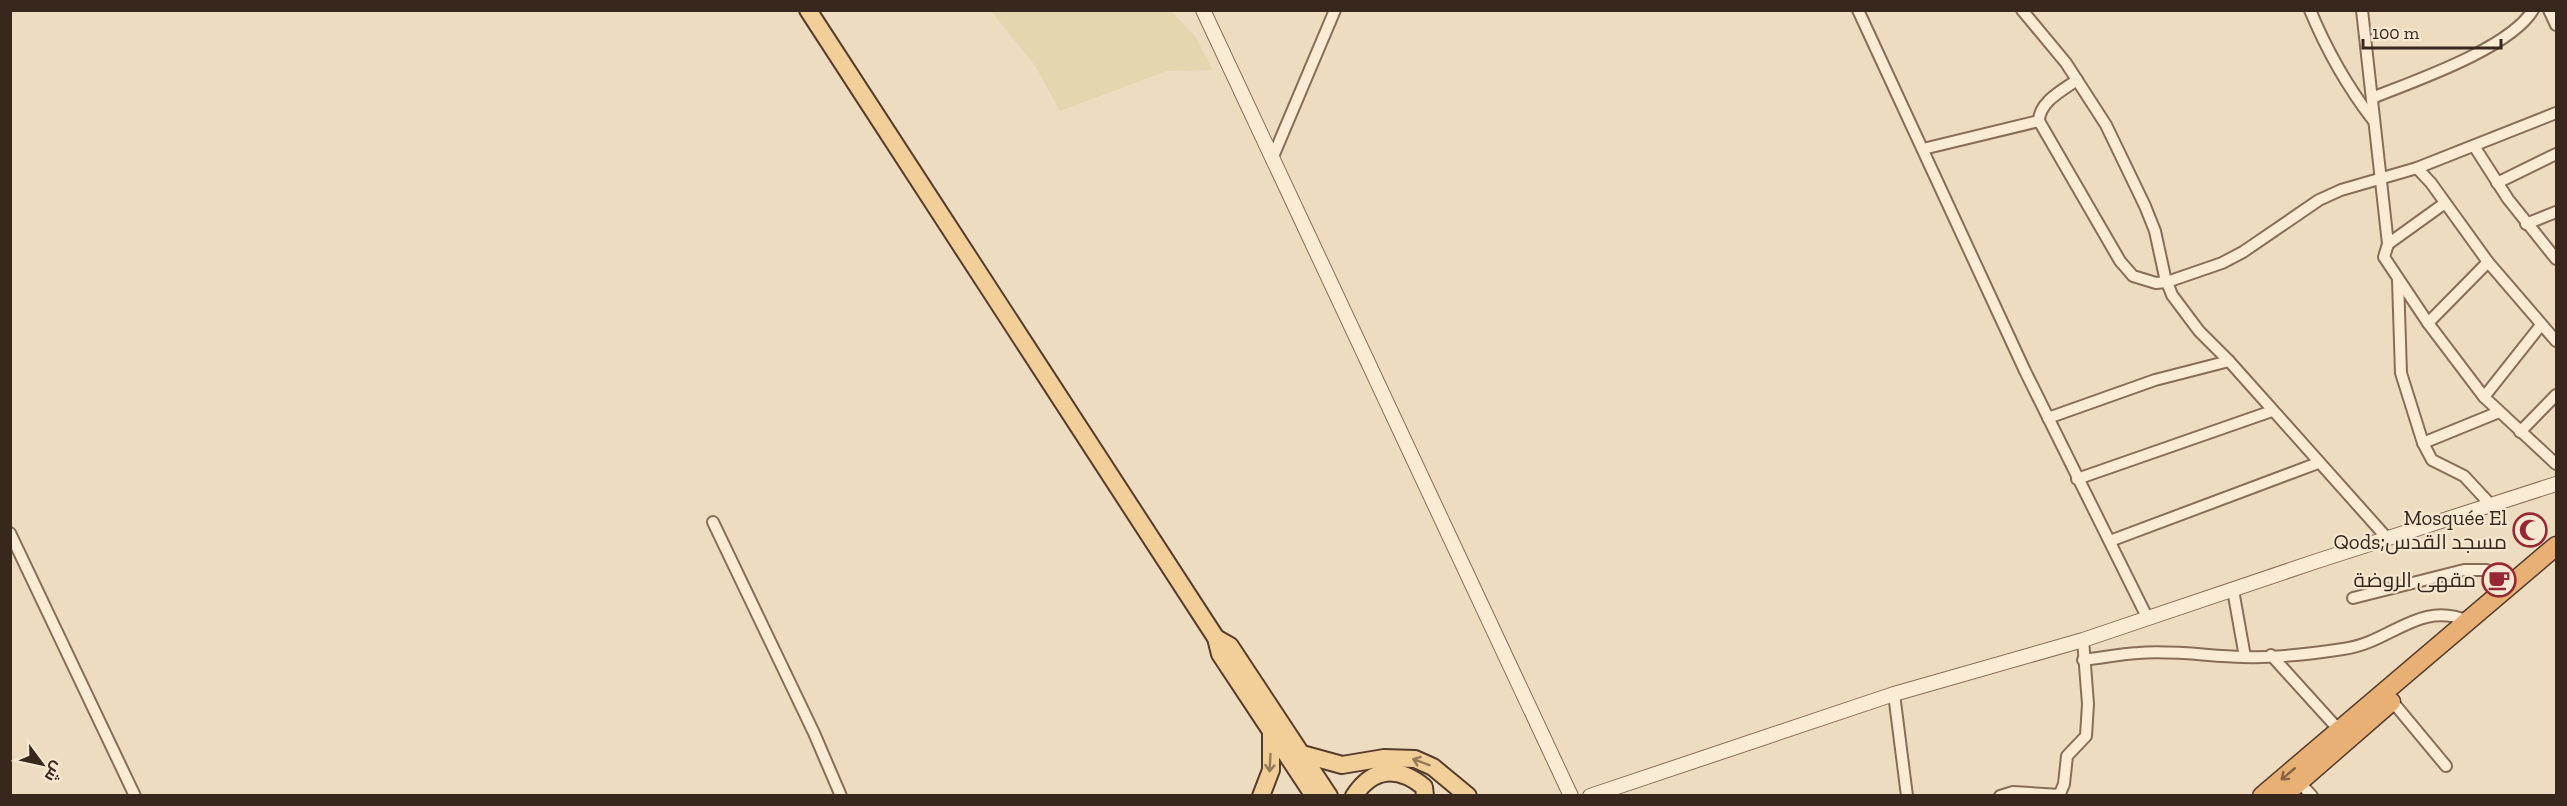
<svg xmlns="http://www.w3.org/2000/svg" width="2567" height="806" viewBox="0 0 2567 806" font-family="'Zilla Slab',Cairo,serif">
	<style>
		.farmland { fill: #e4d6ae }
		.lines { fill: none; stroke-linecap: round; stroke-linejoin: round }
		.minor-casing { stroke: #886d58; stroke-width: 14 }
		.tertiary-casing { stroke: #886d58; stroke-width: 16 }
		.primary-casing { stroke: #553c2d; stroke-width: 20 }
		.trunk-casing { stroke: #553c2d; stroke-width: 21 }
		.minor { stroke: #f9ebd4; stroke-width: 10 }
		.tertiary { stroke: #f9ebd4; stroke-width: 14 }
		.primary { stroke: #f2ce98; stroke-width: 16 }
		.trunk { stroke: #e8b074; stroke-width: 18 }
		.oneway { stroke: #947a5a }
		.oneway2 { stroke: #876544 }
		.labels { text-anchor: middle; stroke-width: 4.5; stroke-linejoin: round; paint-order: stroke }
		.poi-label { font-size: 21px; fill: #37271d; stroke: #f6e7d0; text-anchor: end }
	</style>
	<rect width="100%" height="100%" fill="#eedcc1"/>
	<!-- farmland -->
	<path class="farmland" d="M991,11H1171L1195,36L1213,70L1167,71L1060,111L1036,67Z"/>
	<g class="lines">
		<defs>
			<g id="minor">
				<path d="M1858,10L2025,371L2147,617"/>
				<path d="M2022,10L2066,63L2106,125L2145,206L2155,231L2165,277L2172,295L2199,331L2229,361L2387,538"/>
				<path d="M2310,10C2327,51 2346,85 2373,120"/>
				<path d="M2362,10L2388,244L2384,257L2428,323L2484,397L2556,464"/>
				<path d="M2549,10L2556,25"/>
				<path d="M2077,80C2063,90 2039,102 2039,121L2120,261L2133,276L2156,283L2167,282L2222,263L2243,252L2319,200L2341,190L2417,168L2556,113"/>
				<path d="M2372,98C2414,81 2509,49 2533,10"/>
				<path d="M2474,146L2508,199L2556,259"/>
				<path d="M1923,149L2039,121"/>
				<path d="M1272,159L1335,10"/>
				<path d="M2417,168L2431,183L2488,262L2556,341"/>
				<path d="M2497,183L2556,154"/>
				<path d="M2526,224L2556,212"/>
				<path d="M2388,244L2445,203"/>
				<path d="M2398,280L2401,373L2423,443L2432,460L2464,476L2491,505"/>
				<path d="M2428,323L2488,262"/>
				<path d="M2484,397L2541,325"/>
				<path d="M2048,418L2155,380L2229,361"/>
				<path d="M2520,432L2556,395"/>
				<path d="M2423,443L2499,412"/>
				<path d="M2077,479L2272,411"/>
				<path d="M713,522L814,733L841,796"/>
				<path d="M10,533L135,796"/>
				<path d="M2110,541L2318,463"/>
				<path d="M2233,590L2245,657"/>
				<path d="M2353,598L2464,570H2486L2516,580"/>
				<path d="M2271,655L2339,730"/>
				<path d="M2083,660C2101,658 2120,654 2138,653C2173,650 2208,656 2243,657C2275,658 2311,654 2343,649C2391,643 2418,600 2468,621"/>
				<path d="M1894,694L1907,796"/>
				<path d="M2392,701L2446,766"/>
				<path d="M2299,782L2312,796"/>
				<path d="M2000,796L2013,792L2060,795"/>
				<path d="M2059,796L2064,784L2067,756L2086,736L2088,704L2083,640"/>
			</g>
			<g id="tertiary">
				<path d="M1203,10L1571,796"/>
				<path d="M1590,796L1894,694L2083,640L2317,561L2556,484"/>
			</g>
			<g id="primary">
				<path d="M808,10L1216,638L1220,654L1314,796"/>
				<path d="M1216,638L1230,646L1329,796"/>
				<path d="M1302,754L1342,765L1384,758L1415,759L1433,767L1468,796"/>
				<path d="M1261,796L1271,770V729"/>
				<path d="M1354,796C1373,767 1398,766 1424,787L1425,796"/>
			</g>
			<g id="trunk">
				<path d="M2262,796L2556,546"/>
				<path d="M2283,796L2391,702"/>
			</g>
		</defs>
		<!-- minor casing -->
		<use href="#minor" class="minor-casing"/>
		<!-- tertiary casing -->
		<use href="#tertiary" class="tertiary-casing"/>
		<!-- primary casing -->
		<use href="#primary" class="primary-casing"/>
		<!-- trunk casing -->
		<use href="#trunk" class="trunk-casing"/>
		<!-- minor -->
		<use href="#minor" class="minor"/>
		<!-- tertiary -->
		<use href="#tertiary" class="tertiary"/>
		<!-- primary -->
		<use href="#primary" class="primary"/>
		<!-- trunk -->
		<use href="#trunk" class="trunk"/>
	</g>
	<!-- one-way arrows -->
	<defs><path id="oneway-shaft" d="M-6 0H5M1.5-3L5.5 0L1.5 3" fill="none" stroke-width="1.6" stroke-linecap="round" stroke-linejoin="round" transform="scale(1.5)"/></defs>
	<g class="oneway">
		<use href="#oneway-shaft" transform="translate(1421 762) rotate(-159)"/>
		<use href="#oneway-shaft" transform="translate(1270 763) rotate(93)"/>
	</g>
	<use class="oneway2" href="#oneway-shaft" transform="translate(2288 774) rotate(140)"/>
	<!-- icons -->
	<defs>
		<symbol id="mosque-ring" viewBox="-11 -11 22 22"><circle r="9.5" fill="#f6e7d0" stroke="#972833" stroke-width="1.5"/><path d="M3.5-4.9A6 6 0 1 0 3.5 4.9A5 5 0 1 1 3.5-4.9Z" fill="#972833"/></symbol>
		<symbol id="cafe-ring" viewBox="-11 -11 22 22"><circle r="9.5" fill="#f6e7d0" stroke="#972833" stroke-width="1.5"/><path d="M-5.5-4.5H6V0H3Q3 3.5 0 3.5H-2.5Q-5.5 3.5-5.5 0ZM3-3.2v2h1.7v-2ZM-6 4.5H4V6H-6Z" fill="#972833"/></symbol>
	</defs>
	<g fill-rule="evenodd">
		<use href="#mosque-ring" x="2511" y="511" width="38" height="38"/>
		<use href="#cafe-ring" x="2480" y="561" width="38" height="38"/>
	</g>
	<g class="labels">
		<!-- poi labels -->
		<g class="poi-label">
			<text x="2507" y="525">Mosquée El<tspan x="2507" dy="24">Qods;مسجد القدس</tspan></text>
			<text x="2476" y="587">مقهى الروضة</text>
		</g>
	</g>
	<!-- border -->
	<rect width="2567" height="806" fill="none" stroke="#37271d" stroke-width="24"/>
	<!-- north arrow -->
	<g transform="translate(42 764) rotate(123)" stroke="#f6e7d0" stroke-width="4.5" paint-order="stroke">
	<path d="M0-4.5L10 22L0 15L-10 22Z" fill="#37271d"/>
	<text y="-9" font-size="16" font-weight="bold" text-anchor="middle" fill="#37271d">ش</text>
	</g>
	<!-- scale -->
	<path d="M2363 39v9h138v-9" fill="none" stroke="#37271d" stroke-width="3"/>
	<text x="2372" y="39" font-size="18" fill="#37271d" stroke="#f6e7d0" stroke-width="4.5" paint-order="stroke">100 m</text>
</svg>
